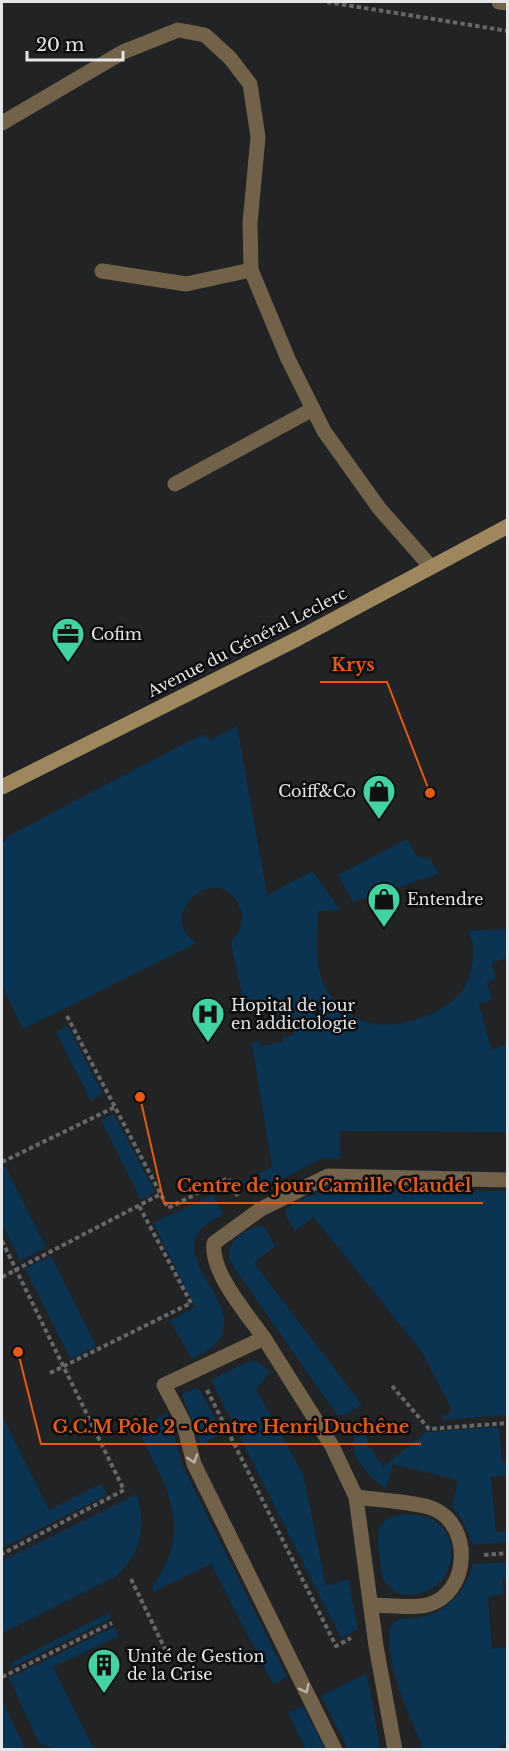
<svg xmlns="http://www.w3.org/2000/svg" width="509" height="1751" viewBox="0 0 509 1751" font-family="'Libre Baskerville',serif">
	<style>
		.green { fill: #0a3452 }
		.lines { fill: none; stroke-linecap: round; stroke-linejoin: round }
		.path { stroke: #656769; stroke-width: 4; stroke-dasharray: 4.5 3; stroke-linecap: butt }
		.service { stroke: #716249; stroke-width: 15 }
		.secondary { stroke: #9e865d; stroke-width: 15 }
		.oneway { stroke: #b7b1a8 }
		.labels { text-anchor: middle; stroke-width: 5; stroke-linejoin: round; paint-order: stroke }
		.poi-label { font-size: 16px; fill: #e5e6e8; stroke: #0b0c0d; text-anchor: start }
		.street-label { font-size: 16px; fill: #e5e6e8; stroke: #0b0c0d }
		.leader { fill: none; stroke: #e8590c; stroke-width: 2 }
		.callout-dot { fill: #e8590c; stroke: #0b0c0d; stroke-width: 2 }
		.callout-label { font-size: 18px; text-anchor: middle; font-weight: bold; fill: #e8590c; stroke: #0b0c0d; stroke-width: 5; stroke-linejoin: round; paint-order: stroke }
	</style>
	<rect width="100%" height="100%" fill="#212325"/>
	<!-- green -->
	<g class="green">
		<path d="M237,726L267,895L313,871L340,910L318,911C318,933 314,964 324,985C330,998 346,1014 360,1020C389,1033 438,1017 459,995C466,988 470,975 472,966C474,952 475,943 468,931L507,929V958L491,963L496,979L487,982L492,999L479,1004L492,1050L507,1044V1132L340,1131V1159L323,1158L250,1195L242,1182L272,1167L252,1043L259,1041L261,1046L283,1042L282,1038L294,1035L291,1017L277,1018L275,1004L245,1008L231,942C240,932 245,921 240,908C219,856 152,917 197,943L23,1029L2,985V844L10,835L203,734L210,740Z"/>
		<path d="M407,839L417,857L430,858L438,874L353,902L338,875Z"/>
		<path d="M68,1026L103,1094L91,1101L56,1032Z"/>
		<path d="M114,1114L155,1192L141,1200L101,1120Z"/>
		<path d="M5,1166L46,1247L20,1261L2,1223V1168Z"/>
		<path d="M339,1188L507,1191V1415L440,1420L452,1410L422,1352L314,1217L295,1231L286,1216V1209C301,1197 321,1191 339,1188Z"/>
		<path d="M213,1195L224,1214C215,1219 203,1224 198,1233C176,1267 253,1312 212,1347C206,1352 198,1355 192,1359L170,1321L195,1307L153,1223Z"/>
		<path d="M259,1226L265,1228L275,1246L254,1263L362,1405L345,1415H337L229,1260C228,1240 241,1231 259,1226Z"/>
		<path d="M51,1256L96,1346L71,1359L25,1269Z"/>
		<path d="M256,1361L270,1372L256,1389L303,1474L326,1586L348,1579L358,1629L341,1638L211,1380L247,1362Z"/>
		<path d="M198,1387L223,1433L201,1445L182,1394Z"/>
		<path d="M168,1413L182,1465L287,1677L273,1684L211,1564L153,1592L152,1588C157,1579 164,1569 168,1559C187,1512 157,1469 137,1428Z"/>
		<path d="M2,1415L49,1510L101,1484L107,1495L2,1548Z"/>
		<path d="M499,1427L502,1463L507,1462V1475L491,1477L496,1532H507V1542L473,1545L463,1521L452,1506L458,1480L393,1464L386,1489C370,1476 346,1457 356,1433L366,1432L368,1445L383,1467L426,1432Z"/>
		<path d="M137,1494C146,1527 142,1554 115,1577L2,1633V1561Z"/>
		<path d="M406,1514C417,1515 432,1516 440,1525C456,1540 454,1569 439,1583C422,1598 391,1602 382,1575C380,1568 380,1559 379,1552C378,1543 376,1534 381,1525C387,1517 396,1516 406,1514Z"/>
		<path d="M507,1562V1579H502L504,1594L488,1597L492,1649L507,1647V1741L499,1749H423C411,1717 382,1659 391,1625C399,1616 407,1619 417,1618C446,1614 466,1591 473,1564Z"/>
		<path d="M108,1613L111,1618L9,1669L13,1662Z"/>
		<path d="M114,1627L119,1636L53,1667L94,1749H56L39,1743L9,1678Z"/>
		<path d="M367,1673L380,1749H348L321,1696Z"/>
		<path d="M2,1699L25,1749H2Z"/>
		<path d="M303,1706L325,1749H306L288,1713Z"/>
	</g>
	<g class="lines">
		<!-- path -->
		<g class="path">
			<path d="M327,2L508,31"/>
			<path d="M67,1016L168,1208L228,1178L238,1197"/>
			<path d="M2,1162L115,1107"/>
			<path d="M2,1241L124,1490L2,1554"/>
			<path d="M2,1277L161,1194"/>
			<path d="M50,1373L191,1303L139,1206"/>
			<path d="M392,1386L429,1429L508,1423"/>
			<path d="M207,1390L336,1646L351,1638"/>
			<path d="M484,1555L508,1553"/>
			<path d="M131,1579L165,1649"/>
			<path d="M2,1677L112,1623"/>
		</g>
		<!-- service -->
		<g class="service">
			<path d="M499,2L508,3"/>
			<path d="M2,123L123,52L178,30L205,35L230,58L250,84L258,137L250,223L251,270L288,359L324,431L379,508L431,567"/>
			<path d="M102,271L186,284L251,270"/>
			<path d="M175,484L313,409"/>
			<path d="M264,1338L332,1446L356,1497L376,1646L395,1750"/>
			<path d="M356,1497C376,1500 418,1502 434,1509C473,1526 470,1594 427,1605C411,1609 388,1605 371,1605"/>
			<path d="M335,1750L194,1464L183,1421L164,1385L264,1338C247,1314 210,1272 214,1243L261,1209L328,1176L508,1180"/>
		</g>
		<!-- secondary -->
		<path class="secondary" d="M2,787L297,639L508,526"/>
	</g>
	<!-- one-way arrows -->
	<defs><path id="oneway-chevron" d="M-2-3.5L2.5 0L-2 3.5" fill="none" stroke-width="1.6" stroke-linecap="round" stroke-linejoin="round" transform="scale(1.5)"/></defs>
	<g class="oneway">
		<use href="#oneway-chevron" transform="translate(193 1459) rotate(72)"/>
		<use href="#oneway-chevron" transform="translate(305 1689) rotate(63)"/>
	</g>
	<!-- icons -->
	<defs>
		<symbol id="office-pin" viewBox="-11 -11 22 30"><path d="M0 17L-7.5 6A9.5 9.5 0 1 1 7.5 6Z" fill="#41d4a1" stroke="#0b0c0d"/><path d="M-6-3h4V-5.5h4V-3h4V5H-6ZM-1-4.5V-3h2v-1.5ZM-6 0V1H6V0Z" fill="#111"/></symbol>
		<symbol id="shop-pin" viewBox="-11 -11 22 30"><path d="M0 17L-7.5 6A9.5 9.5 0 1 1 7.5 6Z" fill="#41d4a1" stroke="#0b0c0d"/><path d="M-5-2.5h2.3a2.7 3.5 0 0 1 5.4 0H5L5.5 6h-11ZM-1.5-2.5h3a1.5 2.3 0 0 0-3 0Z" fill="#111"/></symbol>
		<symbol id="hospital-pin" viewBox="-11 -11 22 30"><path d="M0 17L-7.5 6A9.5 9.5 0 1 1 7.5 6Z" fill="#41d4a1" stroke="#0b0c0d"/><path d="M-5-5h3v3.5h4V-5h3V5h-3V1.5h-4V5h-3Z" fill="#111"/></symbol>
		<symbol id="building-pin" viewBox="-11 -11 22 30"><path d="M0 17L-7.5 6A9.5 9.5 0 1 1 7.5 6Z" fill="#41d4a1" stroke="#0b0c0d"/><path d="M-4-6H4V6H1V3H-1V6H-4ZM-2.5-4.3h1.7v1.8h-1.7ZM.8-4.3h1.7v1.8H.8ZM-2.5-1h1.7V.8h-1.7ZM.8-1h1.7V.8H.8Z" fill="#111"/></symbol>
	</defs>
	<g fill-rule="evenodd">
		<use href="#office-pin" x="49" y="615" width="38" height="52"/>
		<use href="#shop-pin" x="360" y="772" width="38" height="52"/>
		<use href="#shop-pin" x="365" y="880" width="38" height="52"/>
		<use href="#hospital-pin" x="189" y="995" width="38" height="52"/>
		<use href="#building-pin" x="85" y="1646" width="38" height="52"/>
	</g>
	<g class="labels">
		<!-- poi labels -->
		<g class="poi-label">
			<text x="91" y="640">Cofim</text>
			<text x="356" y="797" text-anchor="end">Coiff&amp;Co</text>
			<text x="407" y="905">Entendre</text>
			<text x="231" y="1011">Hopital de jour<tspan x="231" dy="18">en addictologie</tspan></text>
			<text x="127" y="1662">Unité de Gestion<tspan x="127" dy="18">de la Crise</tspan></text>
		</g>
		<!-- street labels -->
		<g class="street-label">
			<text transform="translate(247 642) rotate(-27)" y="6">Avenue du Général Leclerc</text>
		</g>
	</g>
	<!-- callouts -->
	<path class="leader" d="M430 793L387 682H320M140 1097L164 1203H483M18 1352L41 1444H421"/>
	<g class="callout-dot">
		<circle cx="430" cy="793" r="6"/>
		<circle cx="140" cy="1097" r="6"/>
		<circle cx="18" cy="1352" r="6"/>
	</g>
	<g class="callout-label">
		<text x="353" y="671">Krys</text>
		<text x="324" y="1192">Centre de jour Camille Claudel</text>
		<text x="231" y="1433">G.C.M Pôle 2 - Centre Henri Duchêne</text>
	</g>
	<!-- border -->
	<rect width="509" height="1751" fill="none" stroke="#e5e6e8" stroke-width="6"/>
	<!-- scale -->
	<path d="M27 51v9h96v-9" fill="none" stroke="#e5e6e8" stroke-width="3"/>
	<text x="36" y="51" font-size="18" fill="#e5e6e8" stroke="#0b0c0d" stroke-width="4.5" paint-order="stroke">20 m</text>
</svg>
